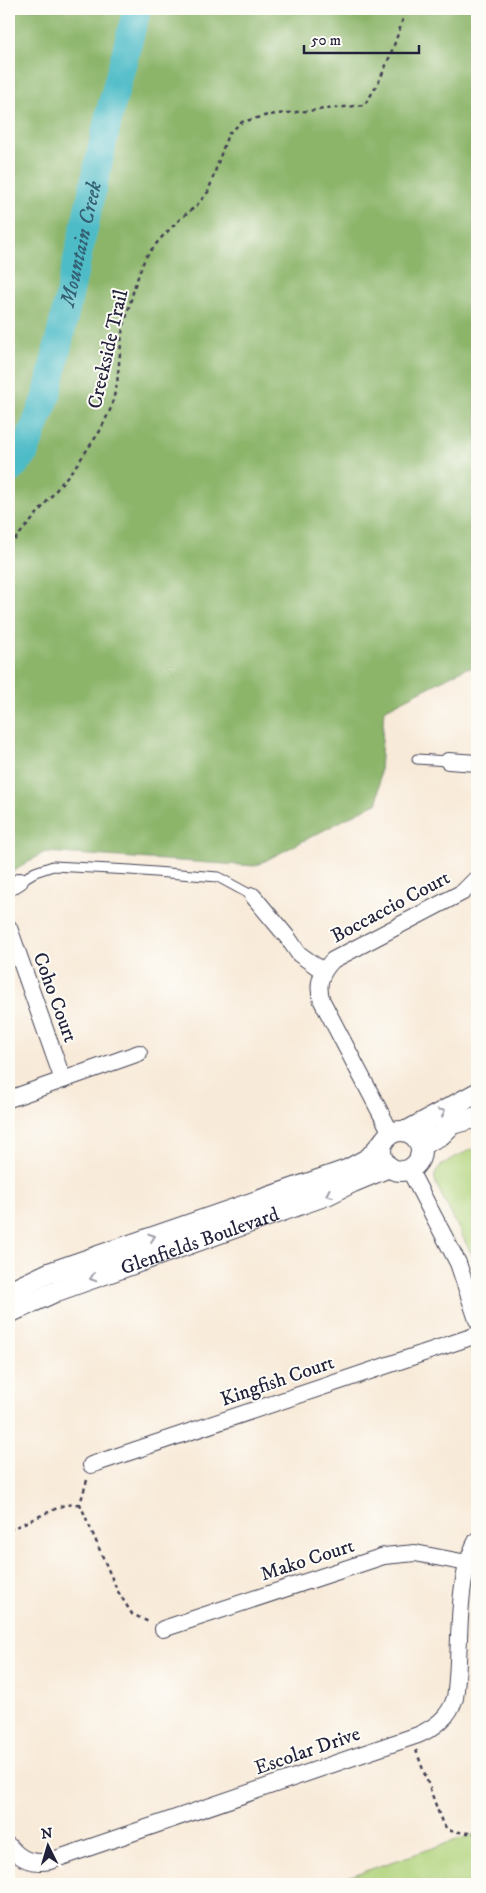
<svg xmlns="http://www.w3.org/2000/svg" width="486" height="1893" viewBox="0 0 486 1893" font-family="'IM FELL DW Pica',serif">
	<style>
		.green { fill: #b1d37b; stroke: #6a7a5b }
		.forest { fill: #8cb56b; stroke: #576c53 }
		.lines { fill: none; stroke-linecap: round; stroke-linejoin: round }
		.river { stroke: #4ebcc7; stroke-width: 28 }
		.service-casing { stroke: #424053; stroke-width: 11 }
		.minor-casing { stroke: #424053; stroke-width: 18 }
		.tertiary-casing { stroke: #424053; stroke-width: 22 }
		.path { stroke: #424053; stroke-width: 2.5; stroke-dasharray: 4 4; stroke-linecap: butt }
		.service { stroke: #fff; stroke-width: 9 }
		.minor { stroke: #fff; stroke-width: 16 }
		.tertiary { stroke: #fff; stroke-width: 20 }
		.oneway { stroke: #9c9ca7 }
		.labels { text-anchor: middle; stroke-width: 4; stroke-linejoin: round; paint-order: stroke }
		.street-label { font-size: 20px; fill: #22223b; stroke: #fdfcf7 }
		.water-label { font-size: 21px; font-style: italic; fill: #346073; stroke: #fdfcf7 }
	</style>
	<rect width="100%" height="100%" fill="#fdfcf7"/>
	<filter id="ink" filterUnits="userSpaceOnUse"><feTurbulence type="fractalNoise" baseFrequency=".02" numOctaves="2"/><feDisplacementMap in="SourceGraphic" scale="10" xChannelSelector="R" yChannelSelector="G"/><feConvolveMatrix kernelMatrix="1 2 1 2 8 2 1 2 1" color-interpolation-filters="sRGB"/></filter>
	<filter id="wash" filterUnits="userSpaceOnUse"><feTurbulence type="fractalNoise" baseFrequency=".0096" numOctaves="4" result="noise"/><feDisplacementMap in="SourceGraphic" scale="20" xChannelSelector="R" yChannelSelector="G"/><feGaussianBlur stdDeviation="1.12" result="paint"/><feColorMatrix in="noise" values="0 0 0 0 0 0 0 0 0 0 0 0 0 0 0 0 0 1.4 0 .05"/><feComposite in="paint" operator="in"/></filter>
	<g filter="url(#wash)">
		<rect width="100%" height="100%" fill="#f8ead8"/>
		<!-- green -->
		<g class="green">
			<path d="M477,1147V1265L436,1184C435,1180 434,1176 436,1172C440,1162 467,1152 477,1147Z"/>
			<path d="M477,1833V1884H327Z"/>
		</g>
		<!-- forest -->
		<path class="forest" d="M9,9H477V668H466L384,710L378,802L255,866L45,852L9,874Z"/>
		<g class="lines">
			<!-- river -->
			<path class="river" id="s1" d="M9,471L24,454L47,395L110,111L137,9"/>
		</g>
	</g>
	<g filter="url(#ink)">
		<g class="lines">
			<defs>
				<g id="service">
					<path d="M417,759L448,761"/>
					<path d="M20,881L35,872L53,866L130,870L218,877L253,896"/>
				</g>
				<g id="minor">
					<path d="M448,761L477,763"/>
					<path d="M9,888L20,881"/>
					<path d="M253,896L288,938L299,954L323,971"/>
					<path d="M9,928L63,1080"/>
					<path d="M9,1099L139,1053"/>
					<path d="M391,1133L322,1001C316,985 321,972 333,960L463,892L477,878"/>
					<path d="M409,1169L458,1263L477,1320"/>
					<path d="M91,1465L477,1335"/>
					<path d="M163,1629L384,1556L415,1553L467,1563"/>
					<path d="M9,1846C21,1860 32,1864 50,1861L418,1735C436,1727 449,1717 455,1698C462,1651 454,1580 477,1540"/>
				</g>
				<g id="tertiary">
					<path d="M407,1131L477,1093"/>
					<circle cx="401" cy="1151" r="20"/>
					<path d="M421,1145L441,1135L452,1124L477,1117"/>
					<path d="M9,1292L49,1273L347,1170L369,1158L382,1143"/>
					<path id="s2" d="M9,1313L57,1291L327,1195L353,1182L389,1167"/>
				</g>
			</defs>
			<!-- service casing -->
			<use href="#service" class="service-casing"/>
			<!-- minor casing -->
			<use href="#minor" class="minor-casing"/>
			<!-- tertiary casing -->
			<use href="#tertiary" class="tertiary-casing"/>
			<!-- path -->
			<g class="path">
				<path d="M9,546L32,520L78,463L100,431L111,408L117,384L122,333L135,285L145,258L160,239L180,219L197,205L208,192L228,134L242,122L268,115L364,105C383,81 397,38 406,9"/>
				<path d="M87,1480L80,1504L117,1590L132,1614L151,1623"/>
				<path d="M9,1530L64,1505L80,1504"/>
				<path d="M416,1750L443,1825L451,1831L477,1834"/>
			</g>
			<!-- service -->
			<use href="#service" class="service"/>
			<!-- minor -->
			<use href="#minor" class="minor"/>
			<!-- tertiary -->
			<use href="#tertiary" class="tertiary"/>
		</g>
		<!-- one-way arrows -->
		<defs><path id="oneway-chevron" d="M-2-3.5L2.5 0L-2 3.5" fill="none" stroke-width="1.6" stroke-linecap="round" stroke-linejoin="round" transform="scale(1.25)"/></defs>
		<g class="oneway">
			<use href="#oneway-chevron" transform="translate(442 1112) rotate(-29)"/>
			<use href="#oneway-chevron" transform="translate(329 1194) rotate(156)"/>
			<use href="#oneway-chevron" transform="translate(152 1237) rotate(-19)"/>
			<use href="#oneway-chevron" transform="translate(93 1278) rotate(161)"/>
		</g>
	</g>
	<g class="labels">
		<!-- street labels -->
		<g class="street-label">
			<text transform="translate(107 349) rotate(-77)" y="7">Creekside Trail</text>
			<text transform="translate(390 906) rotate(-28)" y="7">Boccaccio Court</text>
			<text transform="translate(56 997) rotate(70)" y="7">Coho Court</text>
			<text dy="7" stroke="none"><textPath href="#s2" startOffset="204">Glenfields Boulevard</textPath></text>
			<text transform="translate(277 1380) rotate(-19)" y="7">Kingfish Court</text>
			<text transform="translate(307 1559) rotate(-18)" y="7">Mako Court</text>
			<text transform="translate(307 1750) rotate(-19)" y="7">Escolar Drive</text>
		</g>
		<!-- water labels -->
		<g class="water-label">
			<text dy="7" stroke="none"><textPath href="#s1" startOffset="241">Mountain Creek</textPath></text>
		</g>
	</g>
	<!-- margin -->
	<rect width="486" height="1893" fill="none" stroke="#fdfcf7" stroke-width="30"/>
	<!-- north arrow -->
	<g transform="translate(48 1846) rotate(355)" stroke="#fdfcf7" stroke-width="4" paint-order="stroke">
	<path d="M0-4L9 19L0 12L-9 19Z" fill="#22223b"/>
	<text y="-8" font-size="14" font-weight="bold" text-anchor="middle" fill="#22223b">N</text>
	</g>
	<!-- scale -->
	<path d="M304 45v8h115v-8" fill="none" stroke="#22223b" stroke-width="2.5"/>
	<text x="311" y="45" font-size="15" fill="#22223b" stroke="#fdfcf7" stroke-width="4" paint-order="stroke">50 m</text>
</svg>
